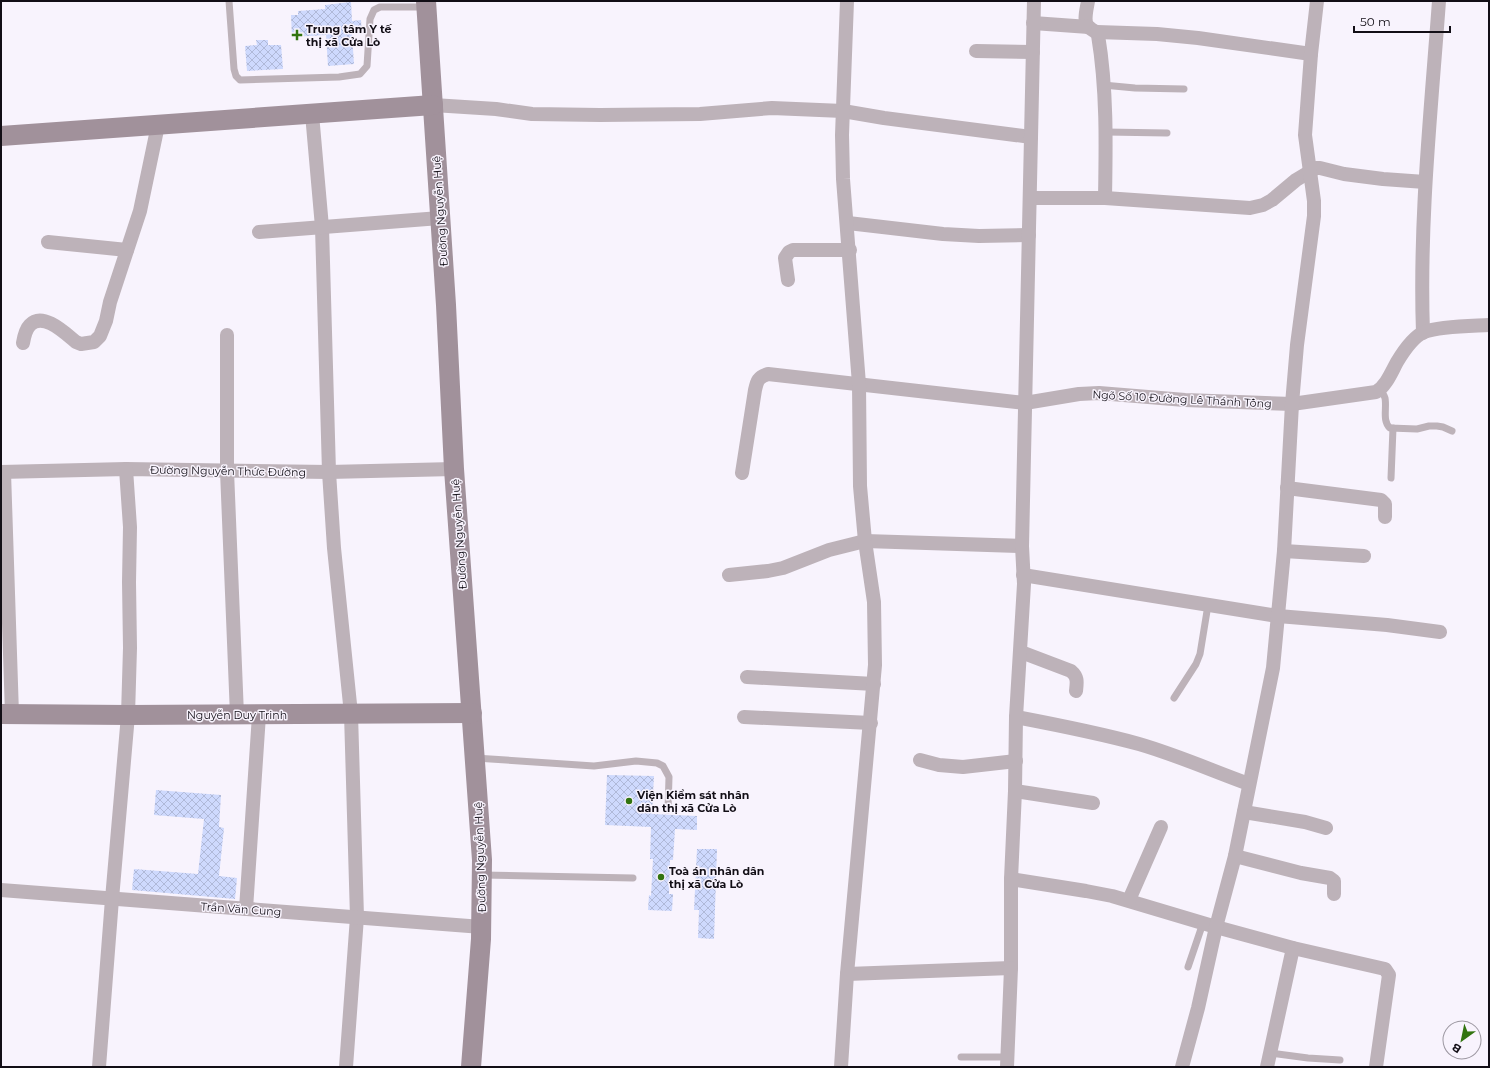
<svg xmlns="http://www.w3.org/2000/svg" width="1490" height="1068" viewBox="0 0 1490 1068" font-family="Montserrat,sans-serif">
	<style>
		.building { fill: url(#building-cross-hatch) }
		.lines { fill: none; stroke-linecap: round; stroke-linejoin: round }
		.lane { stroke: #bdb2b9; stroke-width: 7 }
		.street { stroke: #bdb2b9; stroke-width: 14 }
		.secondary { stroke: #a1919b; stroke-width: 20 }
		.poi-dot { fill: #327410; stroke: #f8f3fd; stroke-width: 1.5 }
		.labels { text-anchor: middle; stroke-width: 3; stroke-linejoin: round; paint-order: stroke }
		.poi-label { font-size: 11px; font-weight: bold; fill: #120e16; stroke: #f8f3fd; text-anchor: start }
		.street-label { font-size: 11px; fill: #120e16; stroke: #f8f3fd }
	</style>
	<defs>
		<pattern id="building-cross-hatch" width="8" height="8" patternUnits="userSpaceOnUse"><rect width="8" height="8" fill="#ced9fd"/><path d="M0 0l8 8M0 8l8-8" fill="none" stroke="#b0b9d8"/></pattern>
	</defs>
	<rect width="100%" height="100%" fill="#f8f3fd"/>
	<!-- building -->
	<g class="building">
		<path d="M351,2L352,21L361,20L362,34H352L354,64L328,66L326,35L292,37L291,15H298V11L325,9V5Z"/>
		<path d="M256,40H268V45H281L283,69L247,71L245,46L257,45Z"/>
		<path d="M607,775L654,776L652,814L697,816V830L675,829L673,860H670L669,894H673L672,911L648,910L649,895L651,896L653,859H650L651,827L605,825Z"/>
		<path d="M156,790L221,795L219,827L224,828L219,876L237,878L235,899L132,890L134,869L198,874L204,819L154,815Z"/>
		<path d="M697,849H717L714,939L698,938L699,910H694Z"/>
	</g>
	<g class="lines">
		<!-- lane -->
		<g class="lane">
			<path d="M229,1L234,69L236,76L240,80L339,77L360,74L367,66L370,19L374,10L380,7H426"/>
			<path d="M1103,85L1135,88L1184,89"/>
			<path d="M1106,132L1167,133"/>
			<path d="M1380,389C1382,392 1384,395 1385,398C1387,408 1382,421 1390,428L1417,429L1429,426H1437L1443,427L1452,431"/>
			<path d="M1391,478L1393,428"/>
			<path d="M1174,698L1196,664L1200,654L1208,605"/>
			<path d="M475,758L594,766L636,761L657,763L663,766L669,777L668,810"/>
			<path d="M482,875L633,878"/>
			<path d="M1188,967L1203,923"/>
			<path d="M1270,1053L1308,1058L1340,1060"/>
			<path d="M961,1057H1008"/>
		</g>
		<!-- street -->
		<g class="street">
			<path d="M1088,1C1087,8 1083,21 1088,27C1092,30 1095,30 1098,35C1107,89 1106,144 1105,198"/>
			<path d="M1033,23L1089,27"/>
			<path d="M1097,32L1157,34L1198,38L1311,54"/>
			<path d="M976,51L1033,52"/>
			<path d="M433,105L496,109L532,114L600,115L700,114L772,108L843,111L884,118L1031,137"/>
			<path d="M312,114L322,227L329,472L334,548L351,714L357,917L346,1067"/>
			<path d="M1030,198H1105L1250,208L1263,205L1272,200L1296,180L1316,168H1320L1344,174L1383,179L1425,182"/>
			<path d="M848,223L943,234L979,236L1029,235"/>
			<path d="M259,232L440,218"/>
			<path d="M48,242L127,250"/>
			<path d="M788,280L785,258L789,252L793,250H850"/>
			<path d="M1423,333C1419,222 1431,111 1439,1"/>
			<path d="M227,335V471L237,715"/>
			<path d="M23,343C24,337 26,329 30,325C43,311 66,334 76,342L81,344L94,342L100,336L106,321L110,302L140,211L158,125"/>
			<path d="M1,472L126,469L329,472L454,469"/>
			<path d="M4,472L12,714"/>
			<path d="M742,473L755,390C757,381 758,377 768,374L1025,403L1079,394L1099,393L1185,400L1292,404L1376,392C1386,386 1391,373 1397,362C1403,352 1413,337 1424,332C1441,326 1471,326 1489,325"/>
			<path d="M1287,488L1381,500L1385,504V517"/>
			<path d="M1284,551L1364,556"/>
			<path d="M729,575L768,571L783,568L829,550L865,541L1022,546"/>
			<path d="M1023,575L1278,616L1387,625L1440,632"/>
			<path d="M1021,652L1071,671C1078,677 1077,682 1076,691"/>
			<path d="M747,677L874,684"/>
			<path d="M744,717L871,723"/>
			<path d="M1016,717C1058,725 1099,733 1139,744C1177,755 1213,771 1249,784"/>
			<path d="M920,760L939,765L963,767L1016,761"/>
			<path d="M1015,791L1093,803"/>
			<path d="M1244,812L1305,822L1326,828"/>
			<path d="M1235,856L1301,873L1330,878L1334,881V894"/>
			<path d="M1011,879L1086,891L1112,896L1216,927L1293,948L1385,969L1389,975L1376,1067"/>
			<path d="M1,890L482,927"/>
			<path d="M1129,900L1161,827"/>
			<path d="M246,909L259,715"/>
			<path d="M847,974L1011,968V879L1015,791L1016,717L1024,584L1022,546L1034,1"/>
			<path d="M99,1067L112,899L128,715L130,648L129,582L130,527L126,469"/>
			<path d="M841,1067L847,974L875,665L874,602L865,541L860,486L859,384L843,179L842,135L847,1"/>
			<path d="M1007,1067L1011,968"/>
			<path d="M1182,1067L1198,1008L1216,927L1235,856L1273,668L1284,551L1292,404L1297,345L1314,216V201L1305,135L1311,54L1317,1"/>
			<path d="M1267,1067L1293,948"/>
		</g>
		<!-- secondary -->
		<g class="secondary">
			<path d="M426,1L446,305L454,469L482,860L481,939L471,1067"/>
			<path d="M1,136L433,105"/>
			<path d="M1,714L128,715L472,713"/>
		</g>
	</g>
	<!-- markers -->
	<g class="poi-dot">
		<path d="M295 29h4v4h4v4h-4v4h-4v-4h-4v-4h4z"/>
		<circle cx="629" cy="801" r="4"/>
		<circle cx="661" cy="877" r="4"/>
	</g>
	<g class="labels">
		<!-- poi labels -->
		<g class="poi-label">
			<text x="306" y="33">Trung tâm Y tế<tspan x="306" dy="13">thị xã Cửa Lò</tspan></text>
			<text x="637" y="799">Viện Kiểm sát nhân<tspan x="637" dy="13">dân thị xã Cửa Lò</tspan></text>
			<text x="669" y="875">Toà án nhân dân<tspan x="669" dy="13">thị xã Cửa Lò</tspan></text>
		</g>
		<!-- street labels -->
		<g class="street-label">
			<text transform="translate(440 211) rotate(-94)" y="4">Đường Nguyễn Huệ</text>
			<text transform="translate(1182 399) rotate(3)" y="4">Ngõ Số 10 Đường Lê Thánh Tông</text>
			<text transform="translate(228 471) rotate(1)" y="4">Đường Nguyễn Thức Đường</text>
			<text transform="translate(459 534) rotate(-94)" y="4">Đường Nguyễn Huệ</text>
			<text x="237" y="719">Nguyễn Duy Trinh</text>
			<text transform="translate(480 857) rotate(-92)" y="4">Đường Nguyễn Huệ</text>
			<text transform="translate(241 909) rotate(4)" y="4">Trần Văn Cung</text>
		</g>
	</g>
	<!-- border -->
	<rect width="1490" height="1068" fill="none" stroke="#120e16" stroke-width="4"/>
	<!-- north arrow -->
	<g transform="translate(1462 1040) rotate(213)"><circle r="19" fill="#f8f3fd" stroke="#9c97a1"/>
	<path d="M0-3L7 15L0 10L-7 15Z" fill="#327410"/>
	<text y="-6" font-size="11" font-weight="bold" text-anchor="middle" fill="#120e16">B</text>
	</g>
	<!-- scale -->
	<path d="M1354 26v6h96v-6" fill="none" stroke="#120e16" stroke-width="2"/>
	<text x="1360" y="26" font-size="12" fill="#120e16" stroke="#f8f3fd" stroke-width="3" paint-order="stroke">50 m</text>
</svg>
